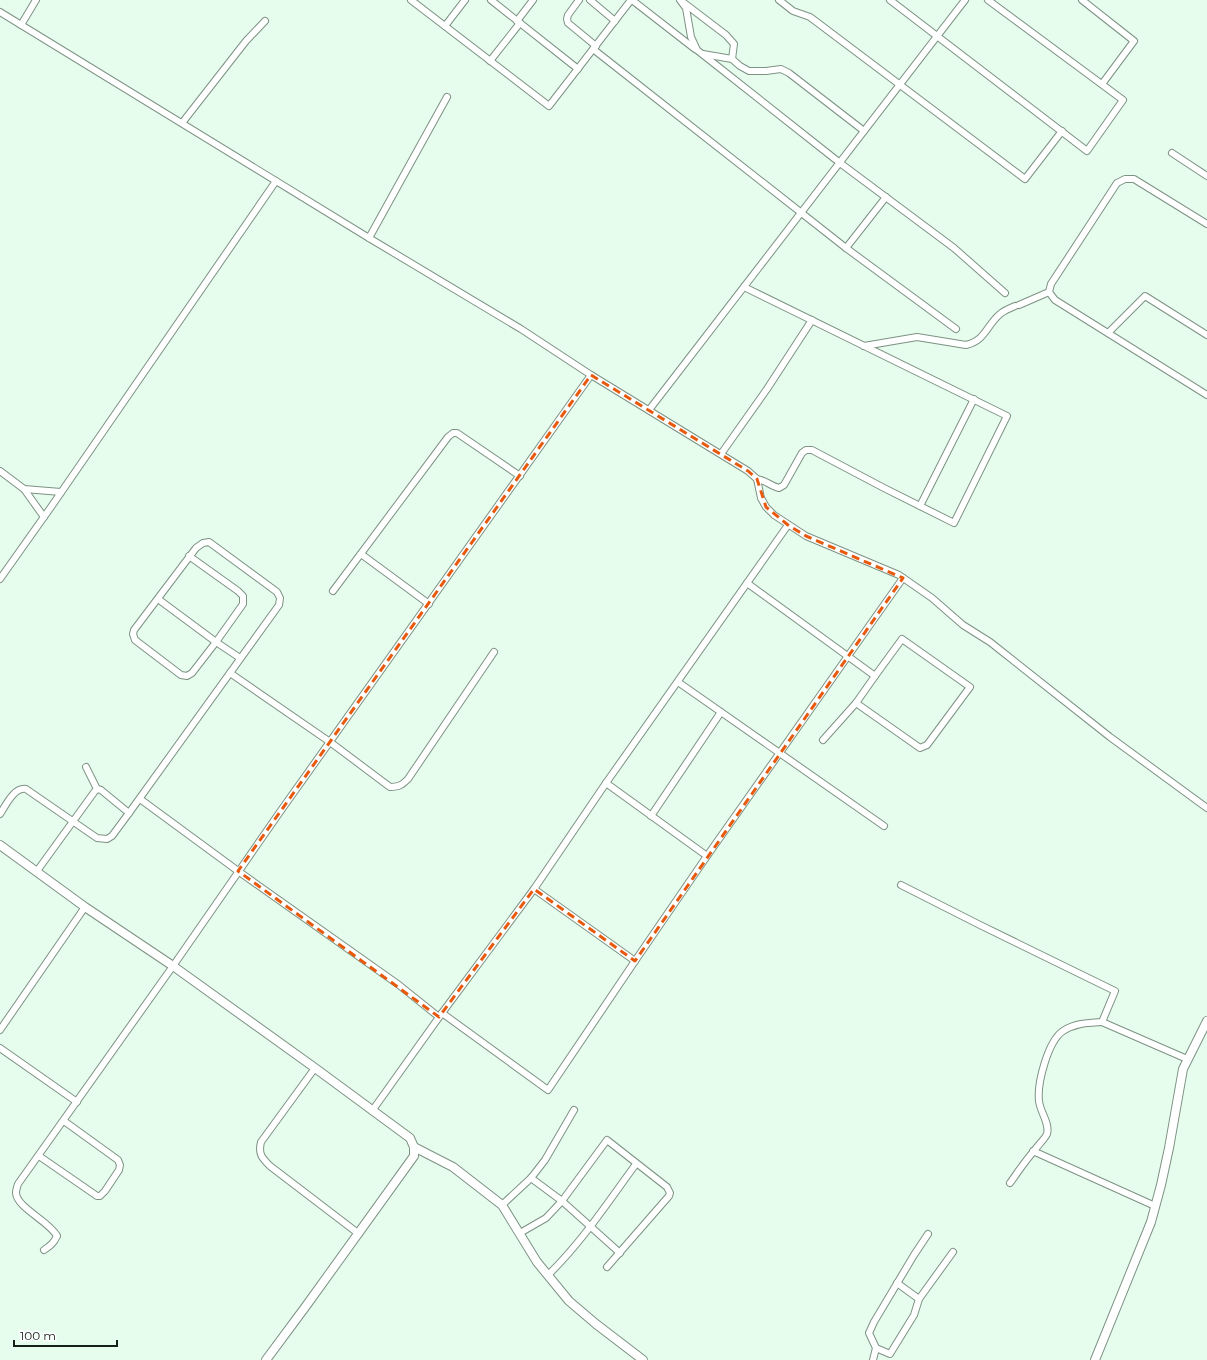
<svg xmlns="http://www.w3.org/2000/svg" width="1207" height="1360" viewBox="0 0 1207 1360" font-family="Montserrat,sans-serif">
	<style>
		.lines { fill: none; stroke-linecap: round; stroke-linejoin: round }
		.minor-casing { stroke: #7d9284; stroke-width: 8 }
		.tertiary-casing { stroke: #7d9284; stroke-width: 10 }
		.minor { stroke: #fff; stroke-width: 6 }
		.tertiary { stroke: #fff; stroke-width: 8 }
		.marked { fill: none; stroke: #e8590c; stroke-width: 3; stroke-dasharray: 8 5; stroke-linejoin: round }
	</style>
	<rect width="100%" height="100%" fill="#e6fdee"/>
	<g class="lines">
		<defs>
			<g id="minor">
				<path d="M411,0L549,106L631,0"/>
				<path d="M491,0L578,69"/>
				<path d="M579,0L568,15L567,19L568,23L596,46"/>
				<path d="M590,0L615,21"/>
				<path d="M632,0L695,49"/>
				<path d="M680,0L686,8L691,37L697,50L840,163L954,248L1005,293"/>
				<path d="M779,0L793,11L810,17L1025,179L1062,131"/>
				<path d="M890,0L1087,151L1123,100L988,0"/>
				<path d="M1082,0L1134,41L1102,84"/>
				<path d="M684,3L726,35L734,44L732,59"/>
				<path d="M0,12L369,238L521,329L591,375L748,471L757,479L761,498L766,507L774,515L806,536L899,575L932,598L963,625L990,642L1110,737L1207,808"/>
				<path d="M517,21L533,0"/>
				<path d="M21,25L36,0"/>
				<path d="M445,26L465,0"/>
				<path d="M593,49L846,248L956,329"/>
				<path d="M703,54L732,59L740,66L749,71H766L781,69L789,73L864,131"/>
				<path d="M490,61L520,23"/>
				<path d="M182,123L246,41L265,21"/>
				<path d="M1172,153L1207,176"/>
				<path d="M1207,224L1134,179H1125L1117,183L1051,284L1049,292L1055,300L1207,395"/>
				<path d="M369,238L447,97"/>
				<path d="M846,248L886,197"/>
				<path d="M744,287L1007,416L954,523L884,488L812,450H806L802,453L784,485L779,488C771,486 765,480 757,479"/>
				<path d="M1019,305L1049,292"/>
				<path d="M1108,333L1145,296L1207,335"/>
				<path d="M864,346L917,337L966,345C986,340 986,326 1000,314C1005,310 1010,308 1015,306"/>
				<path d="M649,410L965,0"/>
				<path d="M721,454L767,389L812,320"/>
				<path d="M0,471L24,489L44,517"/>
				<path d="M24,489L61,492"/>
				<path d="M920,506L974,399"/>
				<path d="M361,554L429,604"/>
				<path d="M0,579L51,507L276,181"/>
				<path d="M747,583L875,676L902,639L970,687L927,745L920,748L856,703"/>
				<path d="M333,591L448,437L453,433H457L520,476"/>
				<path d="M158,599L216,642L240,658"/>
				<path d="M230,673L330,742L390,787C399,787 402,785 408,779L494,652"/>
				<path d="M678,682L884,826"/>
				<path d="M823,740L856,703L875,676"/>
				<path d="M86,767L97,789"/>
				<path d="M606,783L788,525"/>
				<path d="M140,799L238,871L399,985L439,1017"/>
				<path d="M0,814C6,805 14,787 26,789L97,838L107,839L112,836L129,813L279,605L280,598L277,592L209,542L203,543L196,548L134,630L133,634L135,640L181,675L187,676L192,673L216,642L243,604V596L238,591L189,556"/>
				<path d="M651,816L721,712"/>
				<path d="M37,871L95,791L97,789L101,790L129,813"/>
				<path d="M901,885L978,924L1115,991L1102,1022L1187,1059"/>
				<path d="M534,889L606,783L707,856"/>
				<path d="M442,1013L534,889L635,961L707,856L903,578"/>
				<path d="M0,1030L85,907"/>
				<path d="M0,1048L77,1102"/>
				<path d="M315,1068L261,1142C258,1154 262,1158 270,1166L359,1234"/>
				<path d="M372,1111L442,1013L548,1090L635,961"/>
				<path d="M1033,1151L1155,1206"/>
				<path d="M39,1156L97,1196H100L105,1191L119,1170L120,1165L118,1160L64,1121"/>
				<path d="M531,1178L562,1201L620,1253"/>
				<path d="M1010,1183C1018,1172 1025,1161 1034,1151C1038,1145 1044,1140 1047,1134C1050,1123 1040,1112 1039,1101C1037,1083 1048,1041 1063,1031C1075,1023 1088,1023 1102,1022"/>
				<path d="M502,1205L531,1178L545,1160L574,1110"/>
				<path d="M520,1233L546,1218L562,1201L607,1140L667,1187L670,1193L669,1196L607,1267"/>
				<path d="M44,1250C50,1246 54,1243 57,1236C49,1221 17,1208 16,1193C16,1191 17,1187 18,1184L173,966L282,809L591,375"/>
				<path d="M548,1275C582,1242 608,1202 636,1164"/>
				<path d="M897,1283L919,1299"/>
				<path d="M876,1348L890,1354L914,1315L919,1299L953,1252"/>
				<path d="M873,1360L876,1348L869,1333L874,1322L914,1255L928,1234"/>
			</g>
			<g id="tertiary">
				<path d="M0,845L85,907L173,966L315,1068L410,1138L414,1147V1156L306,1306L266,1360"/>
				<path d="M414,1147L453,1167L502,1205L537,1262L569,1301L596,1324L643,1360"/>
				<path d="M1095,1360L1151,1222L1161,1185L1169,1148L1183,1069L1207,1021"/>
			</g>
		</defs>
		<!-- minor casing -->
		<use href="#minor" class="minor-casing"/>
		<!-- tertiary casing -->
		<use href="#tertiary" class="tertiary-casing"/>
		<!-- minor -->
		<use href="#minor" class="minor"/>
		<!-- tertiary -->
		<use href="#tertiary" class="tertiary"/>
	</g>
	<!-- marked area -->
	<path class="marked" d="M591,375L748,471L757,479L766,507L788,525L806,536L903,578L635,961L534,889L439,1017L238,871Z"/>
	<!-- scale -->
	<path d="M14 1340v6h103v-6" fill="none" stroke="#171f1a" stroke-width="2"/>
	<text x="20" y="1340" font-size="12" fill="#171f1a" stroke="#ffffff" stroke-width="3" paint-order="stroke">100 m</text>
</svg>
